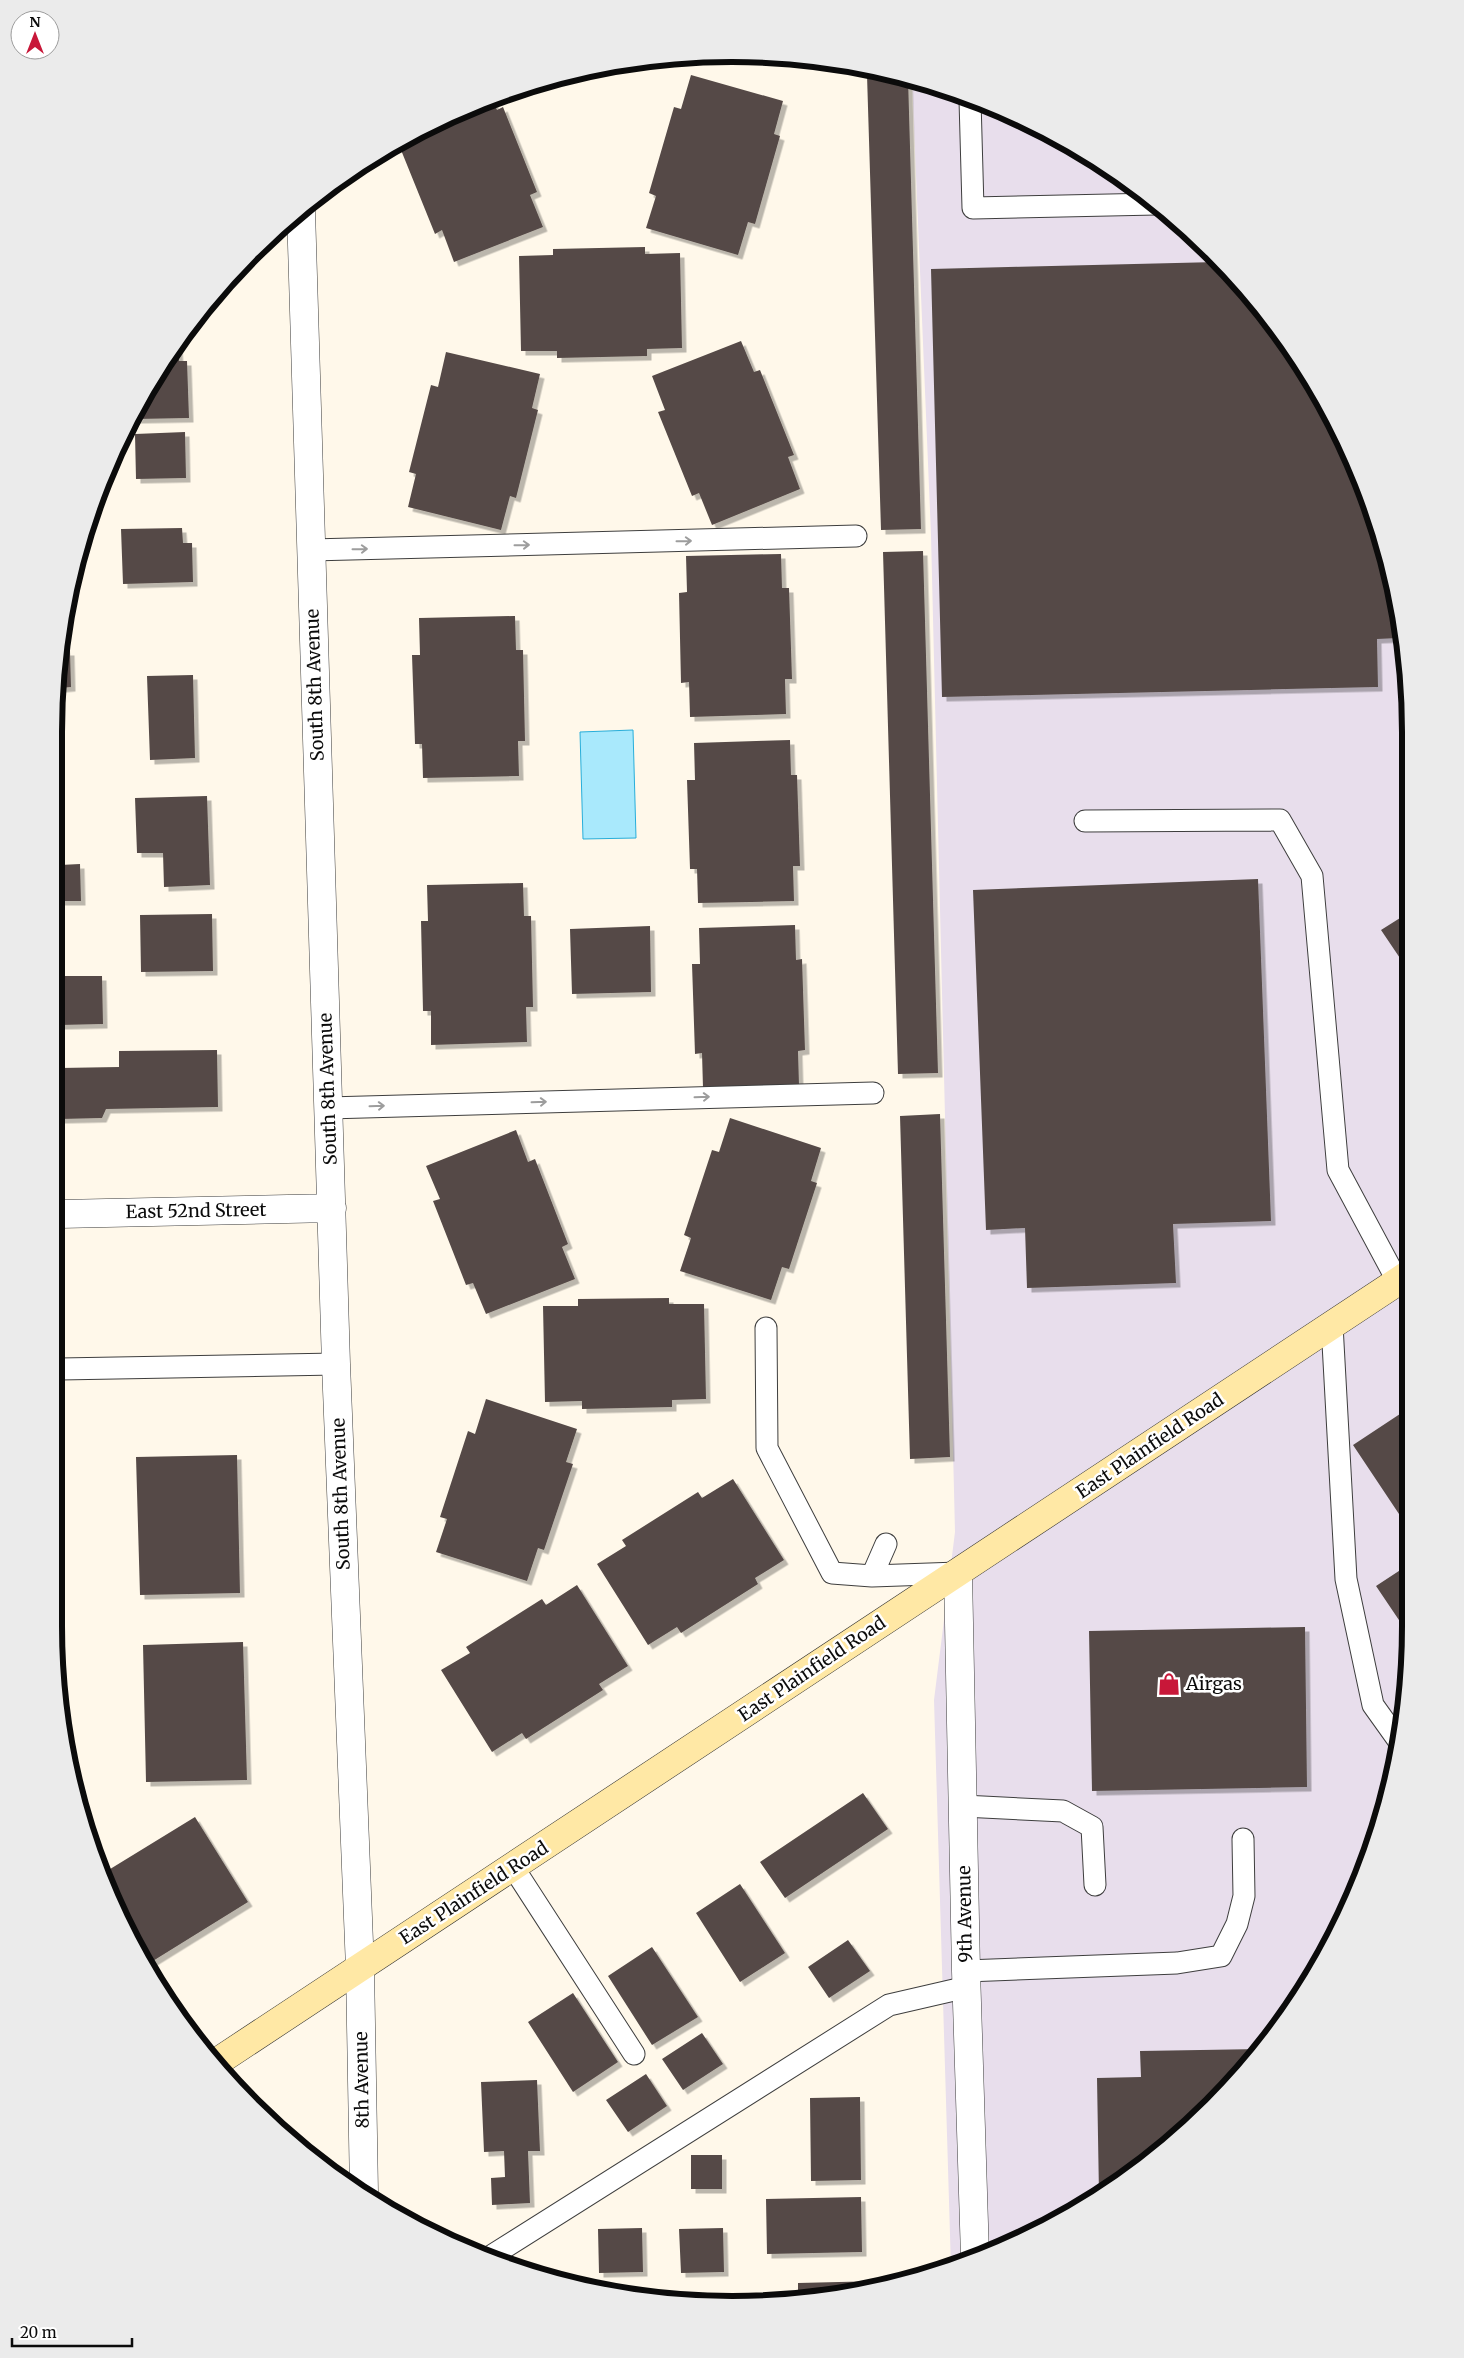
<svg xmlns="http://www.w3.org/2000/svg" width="1464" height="2358" viewBox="0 0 1464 2358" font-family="Merriweather,serif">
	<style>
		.industrial { fill: #e8deec }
		.water { fill: #a9e9fc; stroke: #28aeda }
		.building { fill: #554a47; filter: url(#shadow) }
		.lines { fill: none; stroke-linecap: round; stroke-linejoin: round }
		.lane-casing { stroke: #3e3e3e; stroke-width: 23 }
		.street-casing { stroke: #3e3e3e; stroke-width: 29 }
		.secondary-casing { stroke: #2d2d2d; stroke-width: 29 }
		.lane { stroke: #fff; stroke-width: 21 }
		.street { stroke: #fff; stroke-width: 28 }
		.secondary { stroke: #ffe8a5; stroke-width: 28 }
		.oneway { stroke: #9d9d9d }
		.labels { text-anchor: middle; stroke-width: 5; stroke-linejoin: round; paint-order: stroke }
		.street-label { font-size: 18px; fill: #0b0b0b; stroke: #fff }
		.poi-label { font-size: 18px; fill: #0b0b0b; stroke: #fff; text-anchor: start }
		.rim { fill: none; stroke: #0b0b0b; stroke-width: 6 }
	</style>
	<defs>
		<filter id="shadow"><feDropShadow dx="4.5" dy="4.5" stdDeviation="0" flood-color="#0004"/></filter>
	</defs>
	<rect width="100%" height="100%" fill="#fff8ea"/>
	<!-- industrial -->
	<path class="industrial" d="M912,79L1032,124L1145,194L1242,285L1320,393L1374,514L1409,687L1404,1714L1359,1885L1270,2039L1211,2106L1109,2190L951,2268L934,1700L955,1532L931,535Z"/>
	<!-- water -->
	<path class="water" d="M633,730L636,838L583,839L580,732Z"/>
	<!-- building -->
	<path class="building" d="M691,75L783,101L774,134L780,136L755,224L748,222L738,255L646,228L656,196L649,193L674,107L681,109Z
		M867,75L908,77L921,529L881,530Z
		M492,99L497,110L503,107L537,192L530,195L543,227L454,262L442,230L435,234L401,150L408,147L405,139Z
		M645,247V254L680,253L682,348L647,349V356L557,358V351H521L519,256L553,255V249Z
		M1217,262L1242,285L1320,393L1374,514L1399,638L1377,639L1378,687L942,697L931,269Z
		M741,341L754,372L760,370L794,455L788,457L800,489L712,525L699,493L692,496L658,412L665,410L652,376Z
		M178,346L179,361H187L189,418L136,419Z
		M446,352L540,374L532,408L538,410L516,498L510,496L501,530L408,507L416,474L409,472L431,385L438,387Z
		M185,432L186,478L136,479L135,434Z
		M182,528L183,543H192L193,582L123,584L121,529Z
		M923,551L938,1073L898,1074L883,552Z
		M781,554L782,588H789L792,679H785L786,714L690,717L689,682L681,683L679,593L687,592L686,556Z
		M515,616L516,650H523L525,741H518L519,776L423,778L422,744H415L412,655H420L419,618Z
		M60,651H70L71,687L60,688Z
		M193,675L195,758L150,760L147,676Z
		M790,740L791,775H797L800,866H793L794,901L698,903L697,869H690L687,780H695L694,743Z
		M207,796L210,885L164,887L163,853H137L135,798Z
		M80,864L81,901H60V865Z
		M1258,879L1271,1221L1173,1224L1176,1283L1027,1288L1025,1228L986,1230L973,890Z
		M523,883L524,916H531L533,1007H526L527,1042L431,1045V1011H423L421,921H428L427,885Z
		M1408,913V970L1381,930Z
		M212,914L213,971L141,972L140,915Z
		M795,925L796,960L802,959L805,1050L798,1051L799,1085L703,1088L702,1053L695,1054L692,964H700L699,928Z
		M650,926L651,992L572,994L570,929Z
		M60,976H102L103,1024L60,1025Z
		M217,1050L218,1107L106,1109L102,1118L60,1119V1068L119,1067V1051Z
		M940,1114L950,1457L910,1459L900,1116Z
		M730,1118L821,1148L811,1181L817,1183L789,1269L782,1267L771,1300L680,1271L691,1238L684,1235L712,1150L719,1152Z
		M516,1130L528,1162L535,1159L568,1244L562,1247L575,1279L486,1314L473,1283L466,1285L433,1201L440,1199L426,1166Z
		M669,1298V1304H704L706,1399L672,1400V1407L582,1409V1401L545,1402L543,1306H578V1299Z
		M486,1399L577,1429L566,1462L573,1464L544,1550L538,1548L527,1581L436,1552L447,1519L440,1517L468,1431L475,1434Z
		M1406,1410L1405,1523L1353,1445Z
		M237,1455L240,1593L140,1595L136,1457Z
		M733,1479L784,1560L755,1578L758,1584L681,1633L677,1627L648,1645L597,1564L626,1546L622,1540L698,1492L702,1498Z
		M1405,1567V1629L1376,1586Z
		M577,1585L628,1666L599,1684L603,1690L526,1739L522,1733L492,1752L441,1670L470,1653L466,1647L542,1599L546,1605Z
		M1305,1627L1307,1787L1092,1791L1089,1631Z
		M243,1642L247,1780L146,1782L143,1645Z
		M863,1793L888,1829L785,1898L760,1862Z
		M195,1817L248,1902L148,1964L124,1926L102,1874Z
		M740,1884L785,1953L740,1982L696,1913Z
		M848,1940L870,1971L829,1998L808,1967Z
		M652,1947L698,2017L652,2045L608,1976Z
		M573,1993L618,2062L573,2092L528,2022Z
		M702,2033L723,2064L683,2090L662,2059Z
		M1261,2049L1211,2106L1109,2190L1099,2195L1097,2078L1141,2077L1140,2051Z
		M646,2074L667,2106L628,2132L606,2100Z
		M537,2080L540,2151H528L530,2203L492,2205L491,2178L505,2177L504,2151L484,2152L481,2082Z
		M860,2097L861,2180L811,2181L810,2098Z
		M691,2155H722V2189H691Z
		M861,2197L862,2252L767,2254L766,2199Z
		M642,2228L643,2272L599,2273L598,2229Z
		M723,2228L724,2272L681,2273L679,2229Z
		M880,2281V2285L821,2298L798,2300V2283Z"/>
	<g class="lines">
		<defs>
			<path id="lane" d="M970,100L973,208L1156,204
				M311,550L856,536
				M1085,821L1280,820L1312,876L1338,1170L1398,1282
				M328,1108L873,1093
				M1332,1325L1346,1579L1373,1705L1398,1740
				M766,1328L767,1448L832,1573L872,1576L958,1573
				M60,1369L336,1364
				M872,1576L886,1544
				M963,1806L1063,1811L1092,1827L1095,1885
				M513,1867L634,2054
				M966,1971L1177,1963L1221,1956L1237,1924L1244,1896L1243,1839
				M488,2258L889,2005L967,1987"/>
			<path id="street" d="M301,211L336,1364L360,1968L364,2192
				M60,1214L332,1208
				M958,1573L966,1971L975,2256"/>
			<path id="secondary" d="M217,2062L1406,1276"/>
		</defs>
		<!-- lane casing -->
		<use href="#lane" class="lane-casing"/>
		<!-- street casing -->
		<use href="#street" class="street-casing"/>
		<!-- secondary casing -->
		<use href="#secondary" class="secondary-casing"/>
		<!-- lane -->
		<use href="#lane" class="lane"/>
		<!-- street -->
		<use href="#street" class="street"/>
		<!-- secondary -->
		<use href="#secondary" class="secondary"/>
	</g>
	<!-- one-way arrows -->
	<defs><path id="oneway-shaft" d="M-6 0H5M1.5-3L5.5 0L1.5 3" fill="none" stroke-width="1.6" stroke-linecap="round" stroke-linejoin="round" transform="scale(1.25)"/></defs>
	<g class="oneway">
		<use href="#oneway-shaft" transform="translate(684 541) rotate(-1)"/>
		<use href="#oneway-shaft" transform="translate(522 545) rotate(-1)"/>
		<use href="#oneway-shaft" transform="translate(360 549) rotate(-1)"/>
		<use href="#oneway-shaft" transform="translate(702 1097) rotate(-2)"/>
		<use href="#oneway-shaft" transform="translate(539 1102) rotate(-2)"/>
		<use href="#oneway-shaft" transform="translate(377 1106) rotate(-2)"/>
	</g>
	<!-- icons -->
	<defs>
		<symbol id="shop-bare" viewBox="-9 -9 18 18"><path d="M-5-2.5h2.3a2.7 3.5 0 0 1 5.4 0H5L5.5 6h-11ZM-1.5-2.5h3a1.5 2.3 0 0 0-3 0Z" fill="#c81739" stroke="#fff" stroke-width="2.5" paint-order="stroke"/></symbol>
	</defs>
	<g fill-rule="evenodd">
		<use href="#shop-bare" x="1153" y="1668" width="32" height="32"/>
	</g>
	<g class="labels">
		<!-- street labels -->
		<g class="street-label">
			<text transform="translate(315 685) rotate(-92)" y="6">South 8th Avenue</text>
			<text transform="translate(328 1089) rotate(-92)" y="6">South 8th Avenue</text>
			<text transform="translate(196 1211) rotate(-1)" y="6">East 52nd Street</text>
			<text transform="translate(1150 1446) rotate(-34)" y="6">East Plainfield Road</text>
			<text transform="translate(341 1494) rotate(-92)" y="6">South 8th Avenue</text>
			<text transform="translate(812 1669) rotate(-34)" y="6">East Plainfield Road</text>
			<text transform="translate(474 1893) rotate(-33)" y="6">East Plainfield Road</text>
			<text transform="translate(965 1914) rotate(-91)" y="6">9th Avenue</text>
			<text transform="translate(362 2080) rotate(-91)" y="6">8th Avenue</text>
		</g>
		<!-- poi labels -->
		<g class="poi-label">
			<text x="1186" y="1690">Airgas</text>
		</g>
	</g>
	<!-- crop -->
	<path d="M0 0H1464V2358H0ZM732 62H732A670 670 0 0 1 1402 732V1626A670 670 0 0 1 732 2296H732A670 670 0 0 1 62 1626V732A670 670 0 0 1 732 62Z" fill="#ebebeb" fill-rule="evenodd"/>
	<path class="rim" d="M732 62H732A670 670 0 0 1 1402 732V1626A670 670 0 0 1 732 2296H732A670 670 0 0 1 62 1626V732A670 670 0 0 1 732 62Z"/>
	<!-- north arrow -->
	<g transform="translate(35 35)"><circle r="24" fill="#ffffff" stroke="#9d9d9d"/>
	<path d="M0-4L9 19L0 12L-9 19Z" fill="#c81739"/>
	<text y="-8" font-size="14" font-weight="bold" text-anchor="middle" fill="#0b0b0b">N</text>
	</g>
	<!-- scale -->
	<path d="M12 2338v8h120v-8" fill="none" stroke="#0b0b0b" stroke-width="2.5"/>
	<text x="20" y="2338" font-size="15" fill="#0b0b0b" stroke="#ffffff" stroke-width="4" paint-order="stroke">20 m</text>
</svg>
